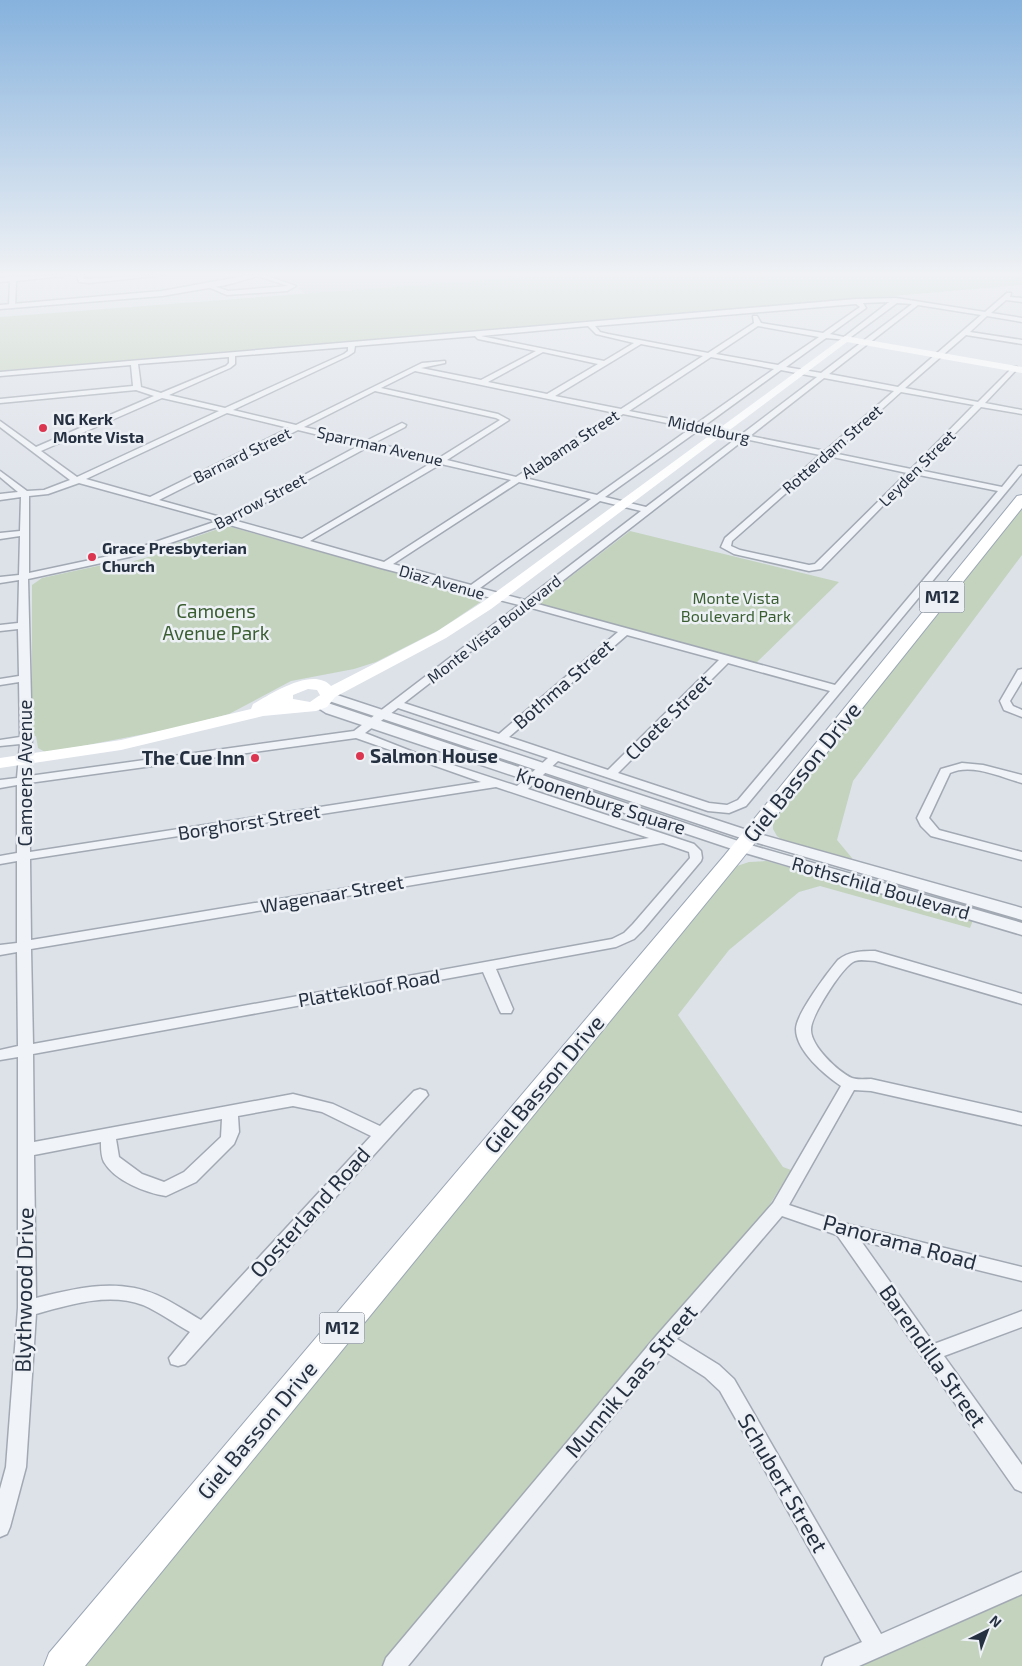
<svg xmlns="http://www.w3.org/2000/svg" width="1022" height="1666" viewBox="0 0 1022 1666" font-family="'Exo 2',sans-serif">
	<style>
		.built { fill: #cbd1db }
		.green { fill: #c3d3be }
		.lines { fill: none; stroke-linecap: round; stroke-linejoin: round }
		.minor-casing { stroke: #a2a9b3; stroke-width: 3 }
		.tertiary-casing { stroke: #a2a9b3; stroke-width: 3 }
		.primary-casing { stroke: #9ba6b5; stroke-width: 2 }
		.minor { fill: #f0f3f7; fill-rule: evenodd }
		.tertiary { fill: #f0f3f7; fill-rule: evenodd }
		.secondary { fill: #fff; fill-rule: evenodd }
		.primary { fill: #fff; fill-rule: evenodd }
		.poi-dot { fill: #db3550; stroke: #edf1f6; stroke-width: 2 }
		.labels { text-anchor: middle; stroke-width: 5; stroke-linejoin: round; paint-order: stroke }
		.far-poi-label { font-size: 16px; font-weight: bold; fill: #253041; stroke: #edf1f6; text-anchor: start }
		.far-street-label { font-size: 16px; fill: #253041; stroke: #edf1f6 }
		.far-park-label { font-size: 16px; fill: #3a5e31; stroke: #edf1f6 }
		.shield { fill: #edf1f6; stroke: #616a77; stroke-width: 1 }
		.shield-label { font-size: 18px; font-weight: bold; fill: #253041 }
		.park-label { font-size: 19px; fill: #3a5e31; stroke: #edf1f6 }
		.street-label { font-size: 19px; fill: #253041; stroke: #edf1f6 }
		.poi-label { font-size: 19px; font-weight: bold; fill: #253041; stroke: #edf1f6; text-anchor: start }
		.near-street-label { font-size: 22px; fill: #253041; stroke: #edf1f6 }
	</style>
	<rect width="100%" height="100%" fill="#dde2e9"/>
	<!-- built -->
	<path class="built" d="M280,275H554L306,294L298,289L301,285L272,277Z"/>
	<!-- green -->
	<path class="green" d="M548,275H1022V285L0,372V317Z
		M1022,507V555L853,781L837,840L852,858L850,862L786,843L777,836L773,829V821Z
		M227,526L476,595L482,601L439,630L376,662L354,669L291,681L229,714L176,728L77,747L45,752L38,748L36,736L32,737V585L42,578L102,565L110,568L162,553L165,547Z
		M630,531L839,582L755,664L535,604Z
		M767,861L973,920L970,928L820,886L799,892L729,950L678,1015L783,1167L791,1170L767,1209L382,1666H85L737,866L749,862Z
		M1022,1595V1666H860Z"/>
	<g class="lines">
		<defs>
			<path id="minor" d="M10,275H16V277L71,275L16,281L15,306L12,308L9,306L10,281L0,282V278L10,277Z
				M77,275H83L84,279L164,275L89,283L79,282Z
				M255,275H264L296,286L287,291L227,295L208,287L211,285L228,291L288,286Z
				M1007,293H1011L1010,297L1022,298V302L1006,300L991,313L1022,318V322L987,316L970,332L1022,340V344L966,335L905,388L978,402L1013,367H1017V369L985,403L1022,410V414L981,407L919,470L1002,487L1019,466H1022V473L746,806L729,813L708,811L558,761L528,789L694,844L701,851L702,858L701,861L643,930L634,939L616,947L496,969L513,1009L511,1013H501L499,1009L483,972L33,1054L34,1142L293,1094L333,1104L380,1126L414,1091L420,1089L426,1091L428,1095L185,1364L178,1366L171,1364L169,1358L190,1332C174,1323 159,1312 143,1305C108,1292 69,1305 36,1314L26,1467L10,1527L7,1534L0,1537V1489L6,1467L18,1308V1057L0,1060V1050L18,1046L17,952L0,955V945L17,943V861L0,864V856L17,853V785L0,788V780L17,778L20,744L0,746V740L20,737L19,682L0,685V679L19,676L18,629L0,631V625L18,623L19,580L0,583V577L19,575L20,536L0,539V533L20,531L21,497L0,500V494L18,492L0,477V471L27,491L44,490L70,480L0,427V421L36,447L154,396L136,390L0,403V399L133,386L131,365L0,376V372L856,299L896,298L985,312ZM889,302L844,337L830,334L866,308L863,303ZM897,303L912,304L821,373L786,367L826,338L847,340ZM856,304L860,307L823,333L761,323L757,316H753L754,323L708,353L608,334L600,332L595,326ZM918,305L981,315L898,387L829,374ZM588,326L596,334L634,343L604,361L481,336ZM758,326L819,337L778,365L716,354ZM475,336L478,339L536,351L481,380L421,368L445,363V361L422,363L296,425L233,410L348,356L354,352L355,346ZM641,344L703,356L621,409L555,396ZM348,347V351L344,354L225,408L169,395L230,368L235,364V356ZM543,352L598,364L547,394L488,382ZM229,357V363L226,366L161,393L141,387L138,364ZM711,357L774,369L696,424L629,411ZM781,370L817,377L742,434L704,426ZM415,371L615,413L516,477L447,460L509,420L498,414L381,388ZM824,378L894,391L825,451L750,436ZM375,391L496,418L500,420L439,458L374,443L405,427L406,425L402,423L366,441L304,427ZM901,392L974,405L911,469L833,453ZM162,398L219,411L77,477L41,451ZM227,413L289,428L150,497L86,479ZM623,414L691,428L597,495L525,478ZM298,430L360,445L224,518L159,500ZM699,430L737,438L646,507L605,497ZM745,439L820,455L725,538L721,547L734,554L809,571L821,569L914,474L998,491L835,685L534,603ZM368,447L433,462L302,539L233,520ZM828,456L907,473L815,564L809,565L740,550L731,546L732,541ZM441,464L511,480L384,562L310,541ZM519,482L591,499L471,585L393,564ZM79,483L217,521L123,553L29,573V496L48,494ZM600,501L641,511L525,600L480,588ZM226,524L381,568L466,590L468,592L519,605L354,731L29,776L32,740L28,579L129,557ZM528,607L618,632L499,734L404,703ZM627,635L719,660L608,770L509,737ZM728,663L830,691L738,800L727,805L709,803L618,773ZM398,708L548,758L517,786L416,753L365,733ZM356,738L481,782L30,852L29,783ZM496,787L649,838L31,940L30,859ZM663,843L689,852L690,858L633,924L624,933L612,939L33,1044L31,949ZM293,1106L322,1112L371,1136L201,1320C187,1312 173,1302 157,1295C117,1278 77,1288 36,1298L34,1155L101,1142C101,1148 101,1156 104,1162C115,1181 146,1193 166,1196L196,1182L234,1144L239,1132L238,1116ZM222,1119L221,1137L184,1172L164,1182L142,1174L119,1157L116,1139Z
				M1022,669V681L1010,701L1013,706L1022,710V717L1004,710L1000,701L1018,670Z
				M962,763L983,765L1022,775V783C1000,777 972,763 950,773L929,818L939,830L1022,852V860L931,836L921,826L917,818L941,769Z
				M875,951L1022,994V1004L875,961C869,961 861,959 855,961C843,965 811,1016 811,1029C810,1045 837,1071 852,1078C857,1080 865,1079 871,1079L1022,1113V1125L871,1091L854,1090L789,1205L843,1223L1022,1267V1281L861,1241L934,1344L1022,1311V1327L944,1356L1022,1465V1492L1015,1489L837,1235L782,1216L677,1339L719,1365L734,1379L881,1634L1022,1572V1594L859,1666H822L825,1658L862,1642L720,1391L705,1377L666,1352L408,1666H383L386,1658L657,1335L773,1203L841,1086C825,1075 796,1051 796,1029C796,1014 828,972 838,960C849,951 862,951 875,951Z"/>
			<path id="tertiary" d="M249,275H262L226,285L162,296L0,309V305L162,291Z
				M328,692L756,833L1022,908V920L744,839L323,699L321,696Z
				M319,700L747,844L1022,923V935L735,850L326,713L312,704Z"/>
			<path id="primary" d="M1022,495V508L738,864L85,1666H44L49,1653L724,856L1017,496Z"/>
		</defs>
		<!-- minor casing -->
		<use href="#minor" class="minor-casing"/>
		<!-- tertiary casing -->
		<use href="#tertiary" class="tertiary-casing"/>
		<!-- primary casing -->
		<use href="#primary" class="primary-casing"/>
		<!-- minor -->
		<use href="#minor" class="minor"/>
		<!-- tertiary -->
		<use href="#tertiary" class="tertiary"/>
		<!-- secondary -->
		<path class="secondary" d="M845,336L1022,367V373L847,342L491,609L446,638L335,697L327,707L316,711L263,716L121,750L0,768V758L121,740L251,709L253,704C271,694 313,666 331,686L436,632L481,603ZM308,689L317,690L320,695L310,702L293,699V695Z"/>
		<!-- primary -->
		<use href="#primary" class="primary"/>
	</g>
	<!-- sky -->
	<linearGradient id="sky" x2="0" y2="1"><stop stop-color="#86b2dd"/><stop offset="0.54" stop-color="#f0f2f5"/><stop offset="1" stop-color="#f0f2f5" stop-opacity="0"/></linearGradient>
	<rect width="1022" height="508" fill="url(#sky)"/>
	<!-- markers -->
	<g class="poi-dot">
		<circle cx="43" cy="428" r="5"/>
		<circle cx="92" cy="557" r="5"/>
		<circle cx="360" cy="756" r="5"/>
		<circle cx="255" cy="758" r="5"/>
	</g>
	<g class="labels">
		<!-- far-poi labels -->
		<g class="far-poi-label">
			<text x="53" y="425">NG Kerk<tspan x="53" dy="18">Monte Vista</tspan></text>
			<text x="102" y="554">Grace Presbyterian<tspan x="102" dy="18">Church</tspan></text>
		</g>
		<!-- far-street labels -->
		<g class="far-street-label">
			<text transform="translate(709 429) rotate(12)" y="6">Middelburg</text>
			<text transform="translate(570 444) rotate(-33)" y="6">Alabama Street</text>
			<text transform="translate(380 446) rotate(13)" y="6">Sparrman Avenue</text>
			<text transform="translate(832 449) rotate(-41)" y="6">Rotterdam Street</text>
			<text transform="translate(242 455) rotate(-26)" y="6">Barnard Street</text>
			<text transform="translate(917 468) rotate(-45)" y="6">Leyden Street</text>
			<text transform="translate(260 501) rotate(-28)" y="6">Barrow Street</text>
			<text transform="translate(442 582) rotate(16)" y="6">Diaz Avenue</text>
			<text transform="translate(494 629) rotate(-38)" y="6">Monte Vista Boulevard</text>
		</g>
		<!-- far-park labels -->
		<g class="far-park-label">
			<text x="736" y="604">Monte Vista<tspan x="736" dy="18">Boulevard Park</tspan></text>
		</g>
		<!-- shield labels -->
		<g class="shield">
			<rect x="919.5" y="581.5" width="45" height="31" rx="4"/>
			<rect x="319.5" y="1312.5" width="45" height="31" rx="4"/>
		</g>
		<g class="shield-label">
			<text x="942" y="603">M12</text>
			<text x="342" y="1334">M12</text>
		</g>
		<!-- park labels -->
		<g class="park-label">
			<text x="216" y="618">Camoens<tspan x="216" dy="22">Avenue Park</tspan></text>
		</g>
		<!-- street labels -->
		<g class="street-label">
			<text transform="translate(563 684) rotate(-41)" y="7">Bothma Street</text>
			<text transform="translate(668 717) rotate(-45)" y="7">Cloete Street</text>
			<text transform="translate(25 773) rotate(-90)" y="7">Camoens Avenue</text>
			<text transform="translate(601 801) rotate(18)" y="7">Kroonenburg Square</text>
			<text transform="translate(249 822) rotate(-9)" y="7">Borghorst Street</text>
			<text transform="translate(881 888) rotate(16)" y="7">Rothschild Boulevard</text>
			<text transform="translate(332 894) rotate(-10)" y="7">Wagenaar Street</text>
			<text transform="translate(369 988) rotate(-10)" y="7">Plattekloof Road</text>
		</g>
		<!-- poi labels -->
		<g class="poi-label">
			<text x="370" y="763">Salmon House</text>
			<text x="245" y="765" text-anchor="end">The Cue Inn</text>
		</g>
		<!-- near-street labels -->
		<g class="near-street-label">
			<text transform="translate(802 772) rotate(-51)" y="8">Giel Basson Drive</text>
			<text transform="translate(544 1084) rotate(-50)" y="8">Giel Basson Drive</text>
			<text transform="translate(310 1212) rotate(-48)" y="8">Oosterland Road</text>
			<text transform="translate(900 1242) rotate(15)" y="8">Panorama Road</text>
			<text transform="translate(24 1290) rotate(-89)" y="8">Blythwood Drive</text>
			<text transform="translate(933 1356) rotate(55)" y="8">Barendilla Street</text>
			<text transform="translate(631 1381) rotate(-50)" y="8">Munnik Laas Street</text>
			<text transform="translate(257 1430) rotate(-50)" y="8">Giel Basson Drive</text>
			<text transform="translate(783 1483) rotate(60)" y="8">Schubert Street</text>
		</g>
	</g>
	<!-- north arrow -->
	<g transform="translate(987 1631) rotate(42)" stroke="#edf1f6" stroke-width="4" paint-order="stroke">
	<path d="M0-4L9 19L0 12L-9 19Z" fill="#253041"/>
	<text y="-8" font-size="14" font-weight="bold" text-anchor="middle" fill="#253041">N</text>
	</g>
</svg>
